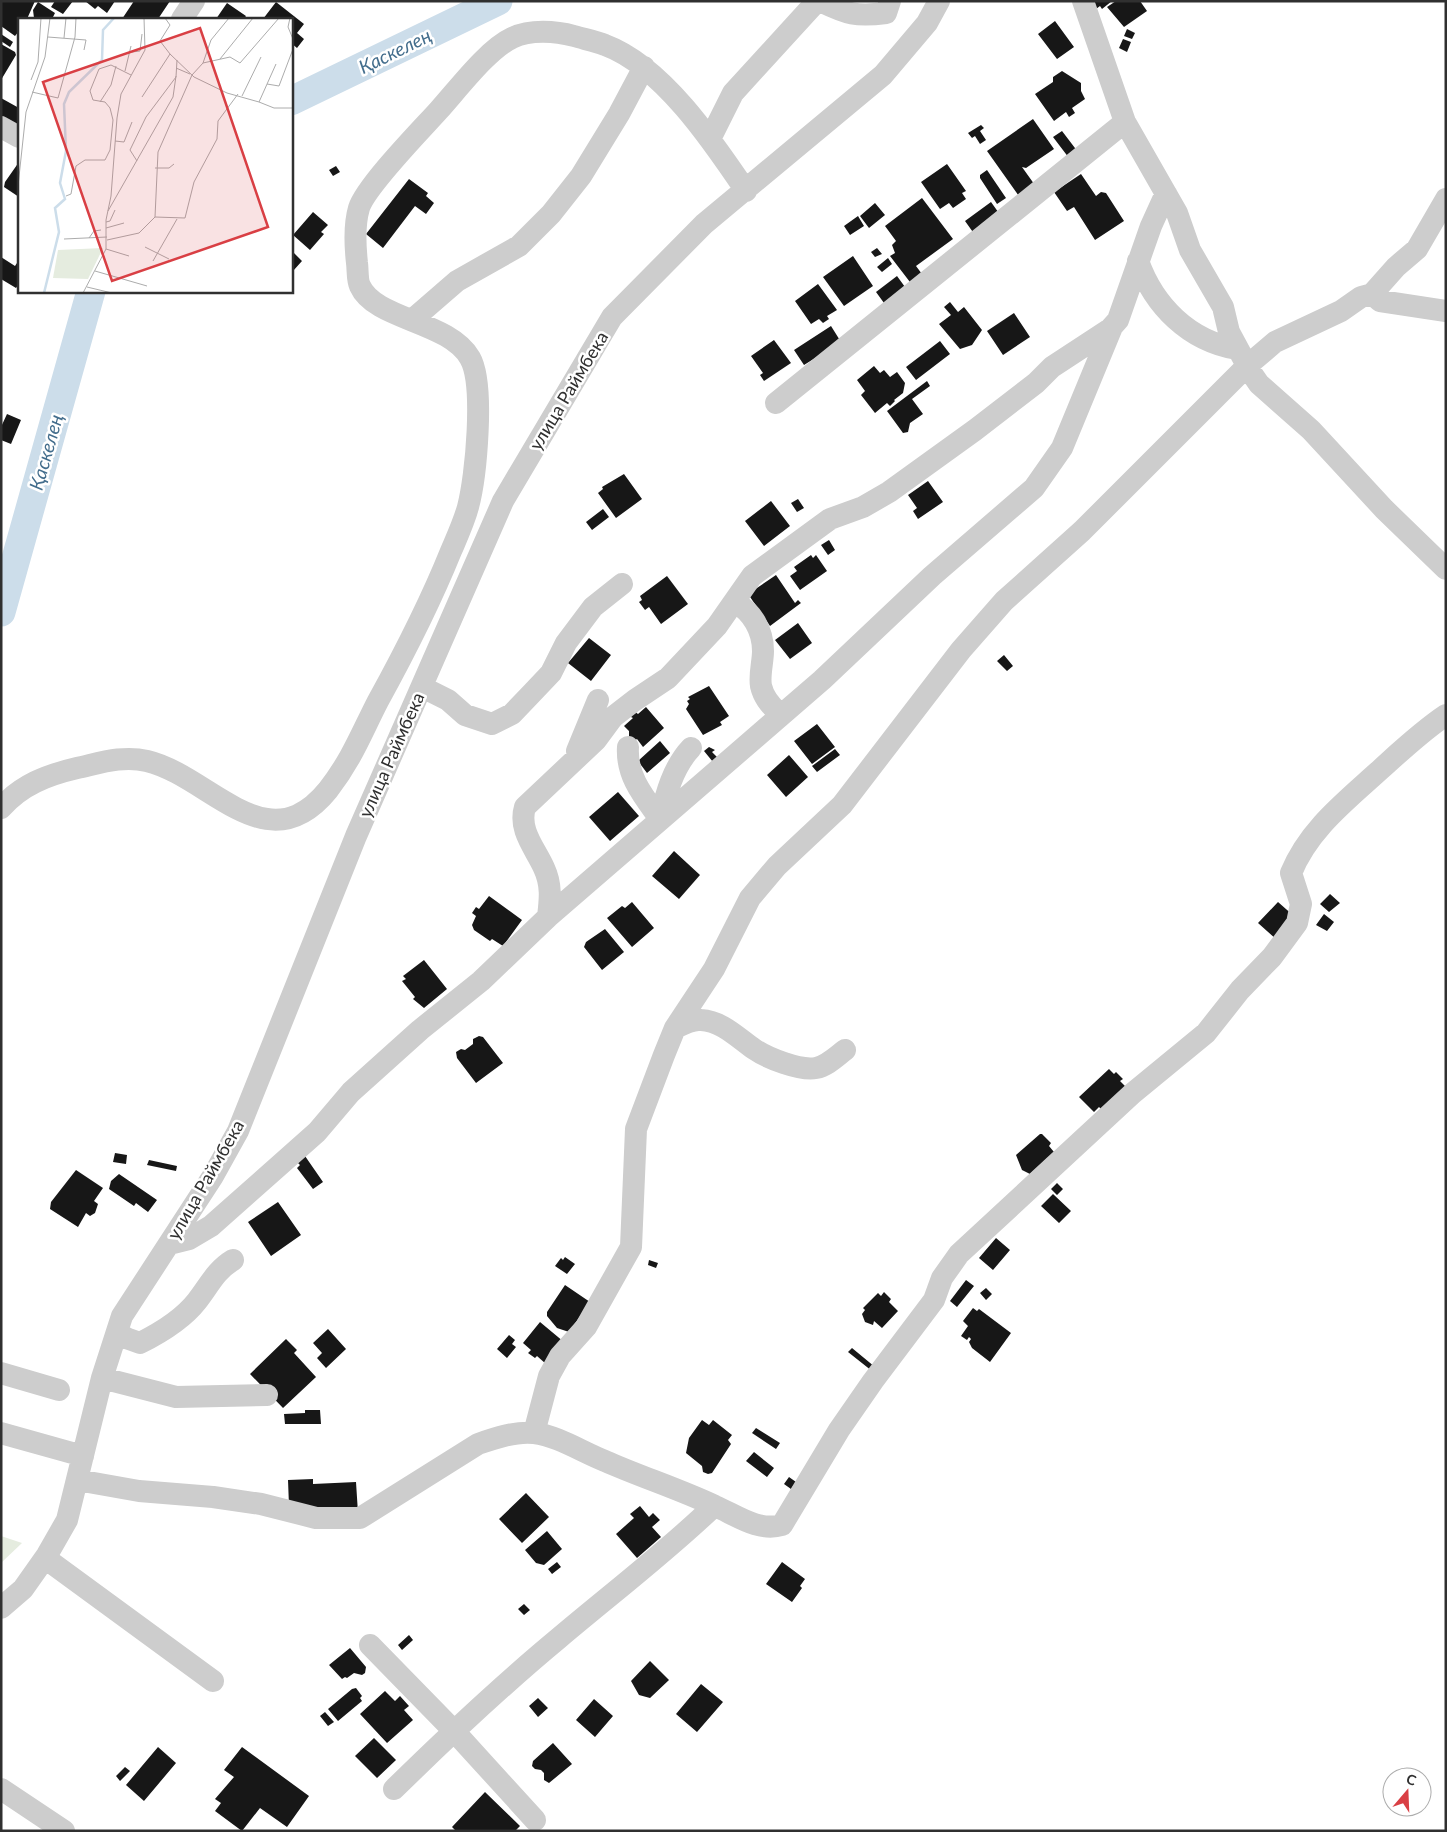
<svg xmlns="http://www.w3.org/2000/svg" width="1447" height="1832" viewBox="0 0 1447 1832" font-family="Lato,sans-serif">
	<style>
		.green { fill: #e5ecdf }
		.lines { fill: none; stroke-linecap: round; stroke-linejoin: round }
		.river { stroke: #ccddea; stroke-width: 29 }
		.building { fill: #171717 }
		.minor { stroke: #cdcdcd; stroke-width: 22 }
		.labels { text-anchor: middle; stroke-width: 5; stroke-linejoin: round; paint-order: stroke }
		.street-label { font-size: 18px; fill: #303030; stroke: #fff }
		.water-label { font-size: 19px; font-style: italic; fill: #436d8c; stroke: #fff }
		.inset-river { fill: none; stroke: #ccddea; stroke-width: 2.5 }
		.inset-road { fill: none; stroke: #acacac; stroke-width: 1 }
		.view { fill: #d93f44; fill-opacity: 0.15; stroke: #d93f44; stroke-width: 2.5 }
		.inset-edge { fill: none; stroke: #303030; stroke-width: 2.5 }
	</style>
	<rect width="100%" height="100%" fill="#fff"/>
	<!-- green -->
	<path class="green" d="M1,1536L22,1543L1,1563Z"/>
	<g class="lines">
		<!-- river -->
		<path class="river" d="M291,101L498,1
			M1,612L91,291"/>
	</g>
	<!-- building -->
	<path class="building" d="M1,1H35L27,19H19V31L15,36L1,26Z
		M55,1H73L63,14L51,7Z
		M85,1H115L107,13L98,6L95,9Z
		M134,1H170L158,19H122Z
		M1090,1H1112L1102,9L1100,6L1096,9Z
		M1116,1H1140L1147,11L1124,27L1107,7Z
		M38,2L55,13L52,19L34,18L33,10Z
		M276,2L304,24L297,33L304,39L297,48L291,43V19H263Z
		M227,3L246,16L244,19H216Z
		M1055,21L1074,47L1057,59L1038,34Z
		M1127,29L1135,33L1132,39L1124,36Z
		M1,34L13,42L10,47L1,41Z
		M1123,39L1131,42L1127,52L1119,48Z
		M1,44L15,52L16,55L1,80Z
		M1062,71L1081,83V91L1085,99L1072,108L1075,113L1069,117L1066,112L1054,121L1035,94L1053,82V77Z
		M1,98L19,108V136L1,127Z
		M1033,119L1054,149L1026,168L1022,167L1037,188L1021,199L987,151Z
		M981,125L984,128L980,131L986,140L980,144L975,136L972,138L968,133Z
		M1062,131L1078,152L1069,158L1053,137Z
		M19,162V197L4,187L5,182Z
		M947,164L966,191L962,193L966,199L953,208L949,203L940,209L921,182Z
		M336,166L340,172L333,176L329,170Z
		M987,170L1006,198L997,204L980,178V175Z
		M1081,174L1096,196L1101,192L1106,193L1124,221L1095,240L1074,207L1067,211L1054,192Z
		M409,179L428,193L426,196L434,203L426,214L415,206L383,248L366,234Z
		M922,198L953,239L916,266L925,278L913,286L890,256L895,253L892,245L896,241L885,226Z
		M991,202L1001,216L975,235L965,221Z
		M875,203L885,215L869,228L860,216Z
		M313,212L328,225L321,232L324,234L310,250L293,235Z
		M858,216L864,226L850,235L844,226Z
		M877,248L882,254L875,257L871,252Z
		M291,250L302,261L293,271L291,270Z
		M853,256L873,286L844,306L823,277Z
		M1,257L15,266L19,260V284L16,288L1,279Z
		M888,258L892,264L882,272L877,267Z
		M897,276L905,287L884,303L876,292Z
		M818,284L837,310L827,316L829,319L823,323L819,319L811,324L795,301Z
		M950,302L958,312L964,307L982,330L972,345L960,349L939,324L951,315L944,307Z
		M1014,313L1030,337L1003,355L987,331Z
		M831,326L841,342L804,365L794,350Z
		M774,340L791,363L764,381L760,375L763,373L751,356Z
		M940,341L950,354L916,380L906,367Z
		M874,366L880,373L884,370L890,377L897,372L905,383L903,393L894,400L895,401L890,406L887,403L875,413L861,395L865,391L857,380Z
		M927,381L930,386L912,399L923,414L910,423L908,432L903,433L887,411Z
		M7,414L21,420L11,444L1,440V427Z
		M624,474L642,499L616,518L598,493L603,489L602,487Z
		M928,481L943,502L918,519L913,511L917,508L908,495Z
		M798,499L804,508L797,512L791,503Z
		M771,501L790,526L764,546L745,521Z
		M603,509L609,517L592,530L586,522Z
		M829,540L835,550L828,555L821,545Z
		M811,555L813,558L816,555L827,571L800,590L790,576L797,571L794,567Z
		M776,575L795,603L798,600L801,603L770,626L748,594Z
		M667,576L688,604L661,624L649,607L645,610L639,602L642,600L640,596Z
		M798,623L812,643L790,659L775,640Z
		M589,638L611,655L591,681L568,663Z
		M1004,655L1013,666L1007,671L997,661Z
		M709,686L729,716L720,722L722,725L703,735L686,709L689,704L687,701L690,699L688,697Z
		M646,707L664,728L643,747L637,739L634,741L629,737V731L624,726L633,718L631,717L634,711L638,714Z
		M817,724L835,747L812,764L794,741Z
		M660,741L670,753L647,773L638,761Z
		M709,747L715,750L712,752L718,758L713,762L704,751Z
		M835,749L840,755L817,772L812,766Z
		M789,755L808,777L786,797L767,775Z
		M618,792L639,816L610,841L589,817Z
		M674,851L700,875L679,899L652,876Z
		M1330,894L1340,903L1329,912L1320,904Z
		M489,896L522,920L503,946L492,939L490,941L474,930L472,925L476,916L472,913L476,907L479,909Z
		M632,902L654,928L632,947L607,918L622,906L625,908Z
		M1278,902L1295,917L1276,939L1258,923Z
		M1324,914L1334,922L1327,931L1316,925Z
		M605,929L624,952L602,970L584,947L586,942Z
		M424,960L447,989L424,1008L413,999L415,997L402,981L406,979L403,976Z
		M479,1036L483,1037L503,1063L476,1083L457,1058L456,1052L461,1049L465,1050L473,1044V1039Z
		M1109,1069L1114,1074L1116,1072L1123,1079L1120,1081L1127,1088L1103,1111L1099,1107L1094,1112L1079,1097Z
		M1040,1134H1042L1051,1143L1049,1146L1054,1152L1030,1174L1022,1170L1016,1155Z
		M115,1153L127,1155L126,1164L113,1162Z
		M305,1156L323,1182L313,1189L297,1168L300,1165L297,1162Z
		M149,1160L177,1166L176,1171L147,1165Z
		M76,1170L103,1188L94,1201L98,1204L95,1213L90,1216L86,1213L78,1227L50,1209L51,1202Z
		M119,1174L157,1200L148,1212L136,1203L134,1206L109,1189L111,1181Z
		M1057,1183L1063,1189L1057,1195L1051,1189Z
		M1053,1194L1071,1211L1059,1223L1041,1206Z
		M278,1202L301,1235L271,1256L248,1222Z
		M996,1238L1010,1250L993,1270L979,1258Z
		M565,1257L575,1264L567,1274L555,1266L561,1258L563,1260Z
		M649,1260L658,1263L656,1268L648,1265Z
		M966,1280L974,1286L957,1307L950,1301Z
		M565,1285L590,1302L569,1332L557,1328L547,1316V1312Z
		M986,1288L992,1294L986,1300L980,1293Z
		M884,1292L891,1299L889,1302L898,1311L882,1328L874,1321L873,1325L865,1322L862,1314L865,1310L863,1308L878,1293L881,1296Z
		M973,1308L977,1311L979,1309L1011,1333L990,1362L972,1348L969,1342L971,1339L969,1337L967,1340L961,1336L968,1326L963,1321Z
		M540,1322L564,1342L546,1364L537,1356L535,1358L528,1353L531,1350L523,1343Z
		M328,1329L346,1349L326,1368L317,1358L322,1353L313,1343Z
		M509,1335L515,1340L512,1344L516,1347L507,1358L497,1349Z
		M286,1339L297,1350L294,1353L316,1377L283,1408L250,1374Z
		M852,1348L875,1367L872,1371L848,1352Z
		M305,1410H320L321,1424H285L284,1414L305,1413Z
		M702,1420L709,1425L713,1420L732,1435L728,1440L731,1444L712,1473L708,1474L703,1472L702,1466L686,1453L689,1438Z
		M756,1428L780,1443L776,1449L752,1433Z
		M754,1452L774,1468L767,1477L746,1461Z
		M789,1477L796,1482L791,1489L784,1484Z
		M313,1479V1484L356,1482L358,1513L311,1515L289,1506L288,1480Z
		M526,1493L549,1517L522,1543L499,1519Z
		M640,1506L649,1517L653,1513L660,1520L652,1527L661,1537L637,1558L616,1534L634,1518L630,1514Z
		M547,1531L562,1549L544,1565L536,1563L525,1550Z
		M557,1562L561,1567L552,1574L548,1569Z
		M782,1562L805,1579L800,1586L802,1588L792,1602L766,1584Z
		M524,1604L530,1610L524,1615L518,1609Z
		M409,1635L413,1640L402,1650L398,1645Z
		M350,1648L366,1667L365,1673L362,1675L354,1673L347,1678L345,1677L342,1679L329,1665Z
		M650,1661L669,1680L650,1698L639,1695L631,1681Z
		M701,1684L723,1702L697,1732L676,1714Z
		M356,1688L362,1696L360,1698L362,1701L338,1721L328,1709L352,1689Z
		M385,1691L395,1701L400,1696L409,1706L404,1710L413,1720L387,1743L360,1714Z
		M538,1698L548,1708L538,1717L529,1706Z
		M594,1699L613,1716L595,1737L576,1720Z
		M325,1712L334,1722L328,1726L320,1716Z
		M374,1738L396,1760L377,1778L355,1756Z
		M553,1743L572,1764L549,1783L544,1780V1773L541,1770L535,1769L532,1766L533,1761Z
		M158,1747L176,1763L144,1801L126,1785Z
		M242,1747L309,1796L287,1827L260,1808L242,1831L215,1811L221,1803L215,1799L234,1777L224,1770Z
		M125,1767L130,1771L120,1781L116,1776Z
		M485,1792L520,1826L515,1831H456L452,1827Z"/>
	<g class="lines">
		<!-- minor -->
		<path class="minor" d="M820,1C847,14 856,17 886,13L890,1
			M1083,1L1125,122L1177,213L1190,250L1223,307L1229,332L1250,371L1259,384L1311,430L1384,509L1446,569
			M182,19L194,1
			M1,127L19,137
			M710,139L733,93L817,1
			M1446,199L1417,249L1396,267L1372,294L1380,301L1446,311
			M1138,261C1154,306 1189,341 1237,349
			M412,320L457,281L519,246L551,214L581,176L619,114L644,67
			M776,403L1125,122
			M735,602C752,612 763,630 763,651C763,662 759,675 761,686C764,699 772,706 780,715
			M422,687L448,700L465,715L492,724L512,714L533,692L551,673L566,643L593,607L622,584
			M628,747C626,776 644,797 660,819
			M577,751L598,700
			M1,808C21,785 47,775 77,768C100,763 123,755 147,761C210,776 267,865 328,790C352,759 361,734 378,701C405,652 430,603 451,551C457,537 464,522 468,507C476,477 485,384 470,358C449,321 375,320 360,286C357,280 358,270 357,263C355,245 354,225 359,208C366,186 421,130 439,110C458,89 488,49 512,38C530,29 556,31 574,36C584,39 595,41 605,45C662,66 713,142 746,191
			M660,819C666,794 673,767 691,748
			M548,917C550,900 552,885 544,868C535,848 518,830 525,807L596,740L613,717L635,700L668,678L717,626L752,576L830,519L863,507L889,492L975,430L1036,383L1052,367L1110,329L1118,320L1151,226L1166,193
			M675,1028C683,1024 692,1019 701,1020C722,1021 738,1038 754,1049C767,1058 800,1071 816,1068C827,1066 837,1056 845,1050
			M169,1244L189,1239L211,1226L317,1132L351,1092L420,1030L481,981L548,917L822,680L932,576L1034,488L1062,448L1112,327
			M117,1332L126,1338L140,1343C160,1333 183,1319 197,1301C209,1286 215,1271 233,1260
			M1,1373L59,1390
			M102,1378L176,1397L267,1395
			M1,1433L83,1456
			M534,1433L549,1376L560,1356L586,1327L631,1247L636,1129L664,1055L675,1028L714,969L750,898L777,866L842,805L961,650L1004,601L1082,531L1248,365L1275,342L1341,311L1361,297L1372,294
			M77,1480L139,1491L213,1497L261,1504L316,1518H360L478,1444C495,1438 516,1431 534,1433C558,1436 582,1452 605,1461C641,1477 679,1489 715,1506C736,1515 758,1532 782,1525L839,1430L873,1381L934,1300L942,1278L959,1254L1133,1093L1206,1033L1240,990L1272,957L1297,923L1301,904L1291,873C1309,829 1346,801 1381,769C1402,750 1422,731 1446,715
			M45,1558L213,1681
			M1,1608L23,1589L47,1555L67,1520L102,1378L122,1316L213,1176L238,1131L356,836L503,501L612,317L704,224L883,75L927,23L939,1
			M370,1645L454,1731L535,1820
			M1,1789L64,1831
			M394,1789C447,1737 501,1686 559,1638C611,1594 665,1553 714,1506"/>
	</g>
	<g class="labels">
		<!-- street labels -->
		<g class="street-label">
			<text transform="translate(569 391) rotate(-59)" y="6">улица Раймбека</text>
			<text transform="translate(392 755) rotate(-66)" y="6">улица Раймбека</text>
			<text transform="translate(206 1180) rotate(-60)" y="6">улица Раймбека</text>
		</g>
		<!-- water labels -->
		<g class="water-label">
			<text transform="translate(395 51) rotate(-26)" y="7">Қаскелең</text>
			<text transform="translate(46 452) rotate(-74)" y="7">Қаскелең</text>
		</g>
	</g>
	<!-- overview -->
	<g transform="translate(18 18)">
		<rect width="275" height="275" fill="#fff"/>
		<path d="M85,230L70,261L35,260L40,232Z" fill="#e5ecdf"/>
		<path class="inset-river" d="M26,275L41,214L37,190L47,181L42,165L48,133L46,86L51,74L84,42L85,12L96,0"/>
		<path class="inset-road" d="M147,0L152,7L142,23L152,36L176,59L209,75L241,84L258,46M211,0L193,22L185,45L212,39L222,45L261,0M272,0L270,9L275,21M30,19L68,22L66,32M46,20L48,0M114,34L122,33L124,16M202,41L235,0M158,50L172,56M107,53L113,28M13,62L20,44L23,0M249,66L261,68L275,31M14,74L40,80L57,19L58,0M224,78L243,39M124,79L152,36M82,84L93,67L98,48M241,84L256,90H275M97,123L106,124L114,104M119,143L112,132L128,99L158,59L159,42M137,150H151L156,146M0,168L8,94L27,39L32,0M48,178L53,176L58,148L67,142H87L92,132L95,102L92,90L87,84L75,82L72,73L81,51L93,47L113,57M90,193L155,79L158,58M137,199L140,134L174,57L185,45M88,204L92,203L97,192M88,210L106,205M71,220L76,213L83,212M46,221L89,219M89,222L121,215L137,199L167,200L176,164L199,121L200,103L220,76M127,229L151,241M88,231L111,238M135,243L159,201M77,253L129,268M69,269L94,275M65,275L88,231V202L93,178L99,100L103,76L127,32L126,0"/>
		<path class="view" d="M182,10L250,209L94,263L25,64Z"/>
		<rect width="275" height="275" class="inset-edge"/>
	</g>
	<!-- border -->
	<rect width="1447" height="1832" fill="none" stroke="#303030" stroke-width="5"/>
	<!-- north arrow -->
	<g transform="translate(1407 1792) rotate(19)"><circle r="24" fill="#ffffff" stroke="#acacac"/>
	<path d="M0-4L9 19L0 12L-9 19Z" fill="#d93f44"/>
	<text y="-8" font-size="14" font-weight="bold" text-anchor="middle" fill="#303030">С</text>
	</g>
</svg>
